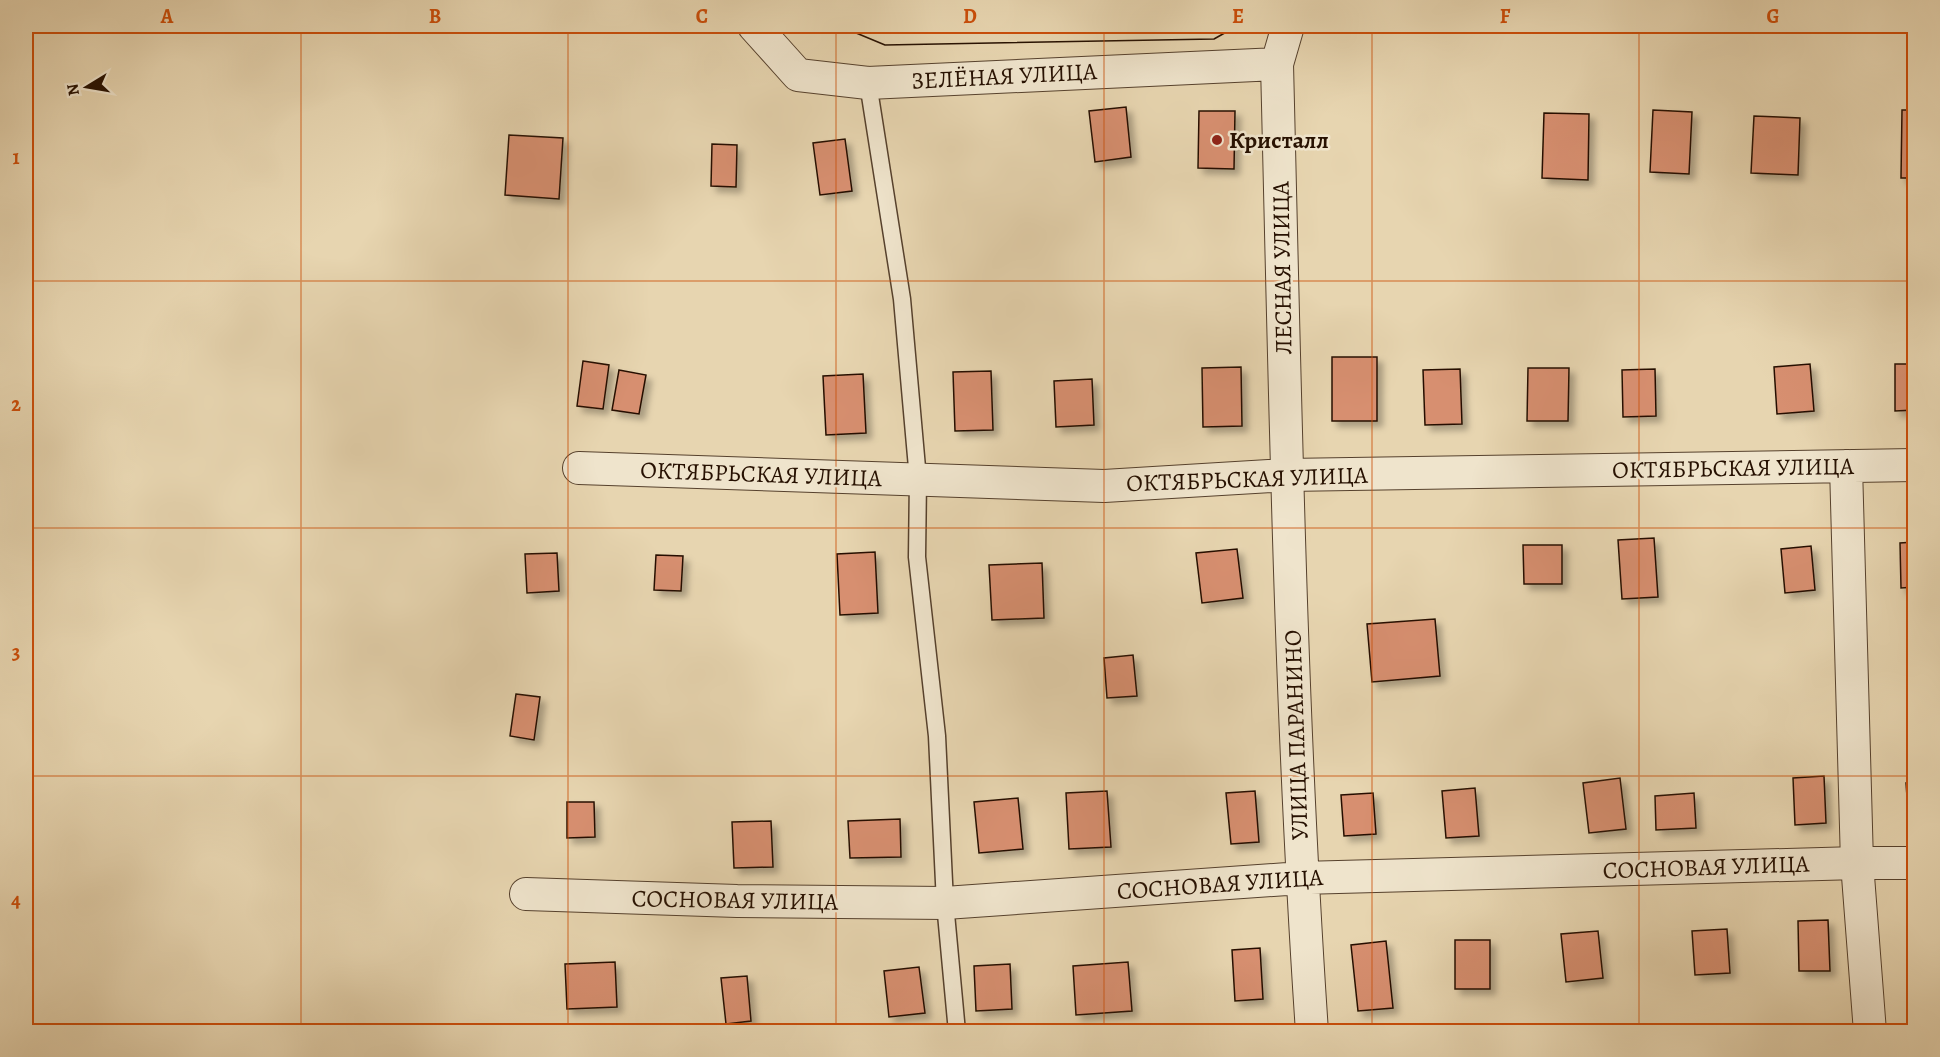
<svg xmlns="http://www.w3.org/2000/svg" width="1940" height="1057" viewBox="0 0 1940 1057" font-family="Alegreya,serif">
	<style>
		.building { fill: #d78f70; stroke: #261001; stroke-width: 1.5; filter: url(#shadow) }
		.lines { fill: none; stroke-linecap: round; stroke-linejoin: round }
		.lane-casing { stroke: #56412d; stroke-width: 19 }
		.street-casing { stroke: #56412d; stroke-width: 34 }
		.lane { stroke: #efe4cc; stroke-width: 16 }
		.street { stroke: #efe4cc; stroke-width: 32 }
		.tram { stroke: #261001; stroke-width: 1.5 }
		.grid { fill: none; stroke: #cb4e0a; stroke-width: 1.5; stroke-opacity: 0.55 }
		.poi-dot { fill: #8f2418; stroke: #efe4cc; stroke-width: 2 }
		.labels { text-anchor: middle; stroke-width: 5; stroke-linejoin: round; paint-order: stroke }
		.street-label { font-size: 24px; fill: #261001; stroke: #efe4cc }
		.poi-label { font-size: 24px; font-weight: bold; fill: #261001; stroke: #efe4cc; text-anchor: start }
		.neatline { fill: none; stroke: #cb4e0a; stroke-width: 2 }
		.grid-label { font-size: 20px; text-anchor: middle; font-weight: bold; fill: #cb4e0a }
	</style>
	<defs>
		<filter id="shadow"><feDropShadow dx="5.5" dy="5.5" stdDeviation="3" flood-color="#0004"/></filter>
	</defs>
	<rect width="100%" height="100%" fill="#e7d5b0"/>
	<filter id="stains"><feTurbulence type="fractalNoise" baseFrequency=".00333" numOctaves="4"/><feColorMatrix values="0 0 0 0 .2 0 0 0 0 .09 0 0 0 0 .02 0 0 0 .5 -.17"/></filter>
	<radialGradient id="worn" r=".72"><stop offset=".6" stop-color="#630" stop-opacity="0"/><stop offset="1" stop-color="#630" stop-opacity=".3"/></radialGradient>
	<!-- building -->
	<path class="building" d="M1126,107L1131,157L1095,162L1089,111Z
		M1653,110L1692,112L1689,174L1650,172Z
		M1902,110H1914V178H1901Z
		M1199,111H1235L1234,169L1198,168Z
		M1544,113L1589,114L1588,180L1542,178Z
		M1754,116L1800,118L1798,175L1751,173Z
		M509,135L563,138L559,199L505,195Z
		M845,139L852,191L820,195L813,143Z
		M712,144L737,145L736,187L711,186Z
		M1332,357H1377V421H1332Z
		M583,361L609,365L603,409L577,406Z
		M1810,364L1814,411L1777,414L1774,367Z
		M1895,364H1914V410L1895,411Z
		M1241,367L1242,426L1203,427L1202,368Z
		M1528,368H1569L1568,421H1527Z
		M1460,369L1462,424L1425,425L1423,370Z
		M1655,369L1656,416L1623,417L1622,370Z
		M619,370L646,375L639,414L612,410Z
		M991,371L993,430L955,431L953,372Z
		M863,374L866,433L826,435L823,376Z
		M1092,379L1094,425L1056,427L1054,381Z
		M1654,538L1658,597L1622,599L1618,540Z
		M1914,542V587L1901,588L1900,543Z
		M1523,545H1562V584H1524Z
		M1811,546L1815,590L1785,593L1781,549Z
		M1237,549L1243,598L1202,603L1196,553Z
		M875,552L878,613L840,615L837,554Z
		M557,553L559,591L527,593L525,554Z
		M656,555L683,556L681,591L654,590Z
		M1042,563L1044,618L992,620L989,565Z
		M1435,619L1440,676L1372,682L1367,624Z
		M1133,655L1137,696L1107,698L1104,658Z
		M516,694L540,697L534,740L510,736Z
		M1824,776L1826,823L1795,825L1793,778Z
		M1620,778L1626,829L1589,833L1583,783Z
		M1914,782V823L1909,824L1906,783Z
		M1475,788L1479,836L1446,838L1442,791Z
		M1107,791L1111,847L1069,849L1066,793Z
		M1255,791L1259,842L1231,844L1226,793Z
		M1373,793L1376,834L1344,836L1341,795Z
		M1694,793L1696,828L1656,830L1655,796Z
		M1018,798L1023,849L979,853L974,802Z
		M567,802H594L595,837L567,838Z
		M900,819L901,857L850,858L848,821Z
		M771,821L773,867L734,868L732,822Z
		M1828,920L1830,971H1799L1798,921Z
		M1727,929L1730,973L1695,975L1692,931Z
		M1598,931L1603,978L1566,982L1561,934Z
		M1455,940H1490V989H1455Z
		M1386,941L1393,1008L1358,1011L1351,945Z
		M1260,948L1263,999L1235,1001L1232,950Z
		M615,962L617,1007L567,1009L565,964Z
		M1128,962L1132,1011L1076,1015L1073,966Z
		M1010,964L1012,1009L976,1011L974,966Z
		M919,967L925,1013L889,1017L884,971Z
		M747,976L751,1021L726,1024L721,978Z"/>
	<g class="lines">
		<defs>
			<path id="lane" d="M868,83L902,299L918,479L917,557L937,736L945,903L957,1032"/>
			<path id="street" d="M754,26L798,75L868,83L1277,64
				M1288,26L1277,64C1285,386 1290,709 1312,1032
				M1846,466L1857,863L1870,1032
				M579,468L1104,486L1287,475L1914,465
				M526,894L737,901L945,903L1301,878L1857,863H1914"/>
		</defs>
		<!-- lane casing -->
		<use href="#lane" class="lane-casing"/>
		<!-- street casing -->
		<use href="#street" class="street-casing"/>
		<!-- lane -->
		<use href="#lane" class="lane"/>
		<!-- street -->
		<use href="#street" class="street"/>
		<!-- tram -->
		<path class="tram" d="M844,26L849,30L885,45L1214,39L1237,26"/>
	</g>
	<!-- grid -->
	<path class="grid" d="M301,26V1032M568,26V1032M836,26V1032M1104,26V1032M1372,26V1032M1639,26V1032M26,281H1914M26,528H1914M26,776H1914"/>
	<!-- markers -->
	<circle class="poi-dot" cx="1217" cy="140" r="6"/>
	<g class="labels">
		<!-- street labels -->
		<g class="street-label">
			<text transform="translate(1004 76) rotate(-3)" y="8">ЗЕЛЁНАЯ УЛИЦА</text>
			<text transform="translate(1282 268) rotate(-91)" y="8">ЛЕСНАЯ УЛИЦА</text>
			<text transform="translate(1733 468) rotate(-1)" y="8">ОКТЯБРЬСКАЯ УЛИЦА</text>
			<text transform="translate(761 474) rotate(2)" y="8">ОКТЯБРЬСКАЯ УЛИЦА</text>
			<text transform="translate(1247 479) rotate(-2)" y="8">ОКТЯБРЬСКАЯ УЛИЦА</text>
			<text transform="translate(1296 735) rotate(-92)" y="8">УЛИЦА ПАРАНИНО</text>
			<text transform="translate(1706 867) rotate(-2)" y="8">СОСНОВАЯ УЛИЦА</text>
			<text transform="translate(1220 884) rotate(-4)" y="8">СОСНОВАЯ УЛИЦА</text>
			<text transform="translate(735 900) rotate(1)" y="8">СОСНОВАЯ УЛИЦА</text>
		</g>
		<!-- poi labels -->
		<g class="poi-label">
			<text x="1229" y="148">Кристалл</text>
		</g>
	</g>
	<!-- margin -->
	<rect width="1940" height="1057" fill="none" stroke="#e7d5b0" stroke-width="66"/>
	<!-- north arrow -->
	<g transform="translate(87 87) rotate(259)" stroke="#efe4cc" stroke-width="4.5" paint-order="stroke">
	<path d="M0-4.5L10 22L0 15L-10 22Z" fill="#261001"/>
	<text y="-9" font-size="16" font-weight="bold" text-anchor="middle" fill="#261001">N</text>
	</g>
	<rect x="33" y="33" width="1874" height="991" class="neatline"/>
	<g class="grid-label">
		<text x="167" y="23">A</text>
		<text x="435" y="23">B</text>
		<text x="702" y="23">C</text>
		<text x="970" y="23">D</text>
		<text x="1238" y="23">E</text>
		<text x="1505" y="23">F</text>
		<text x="1773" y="23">G</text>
		<text x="16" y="164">1</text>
		<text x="16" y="411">2</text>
		<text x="16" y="659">3</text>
		<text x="16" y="907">4</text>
	</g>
	<rect width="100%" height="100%" filter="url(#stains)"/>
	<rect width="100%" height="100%" fill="url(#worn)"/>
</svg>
